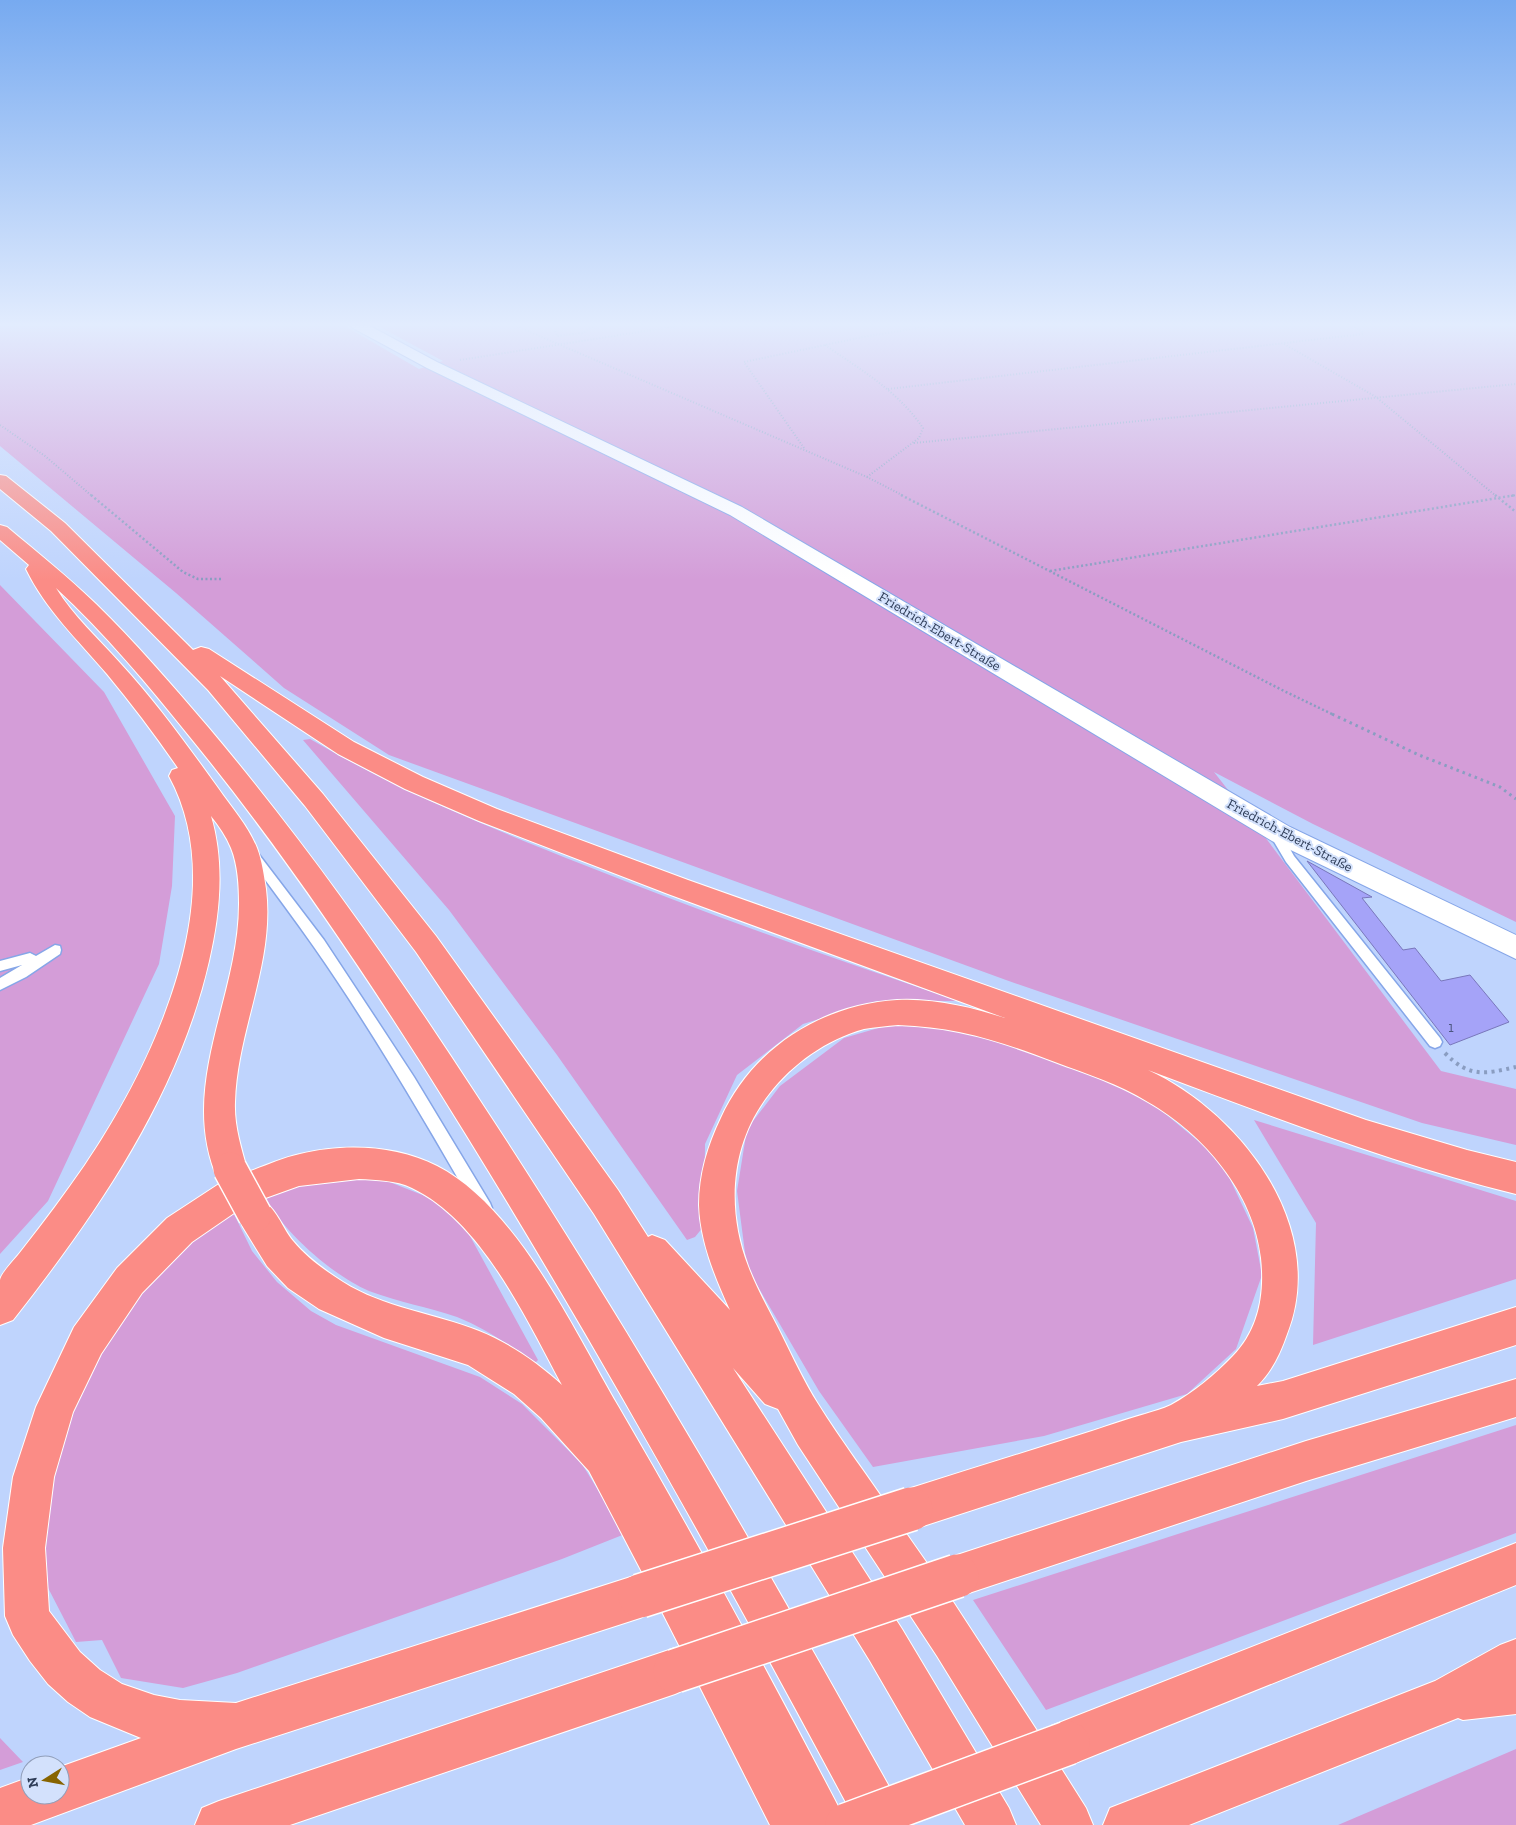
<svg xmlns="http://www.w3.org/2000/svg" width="1516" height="1825" viewBox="0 0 1516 1825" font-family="'Zilla Slab',serif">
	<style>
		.green { fill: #d49dd8 }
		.building { fill: #a5a3f8; stroke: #7977bb }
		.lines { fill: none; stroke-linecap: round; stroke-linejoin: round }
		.lane-casing { stroke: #86a6e8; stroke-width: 3 }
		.secondary-casing { stroke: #86a6e8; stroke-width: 2 }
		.highway-casing { stroke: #fff; stroke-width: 2 }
		.path-far3 { stroke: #8a9dc1; stroke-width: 2; stroke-dasharray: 1 2; stroke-linecap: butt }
		.path-far2 { stroke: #8a9dc1; stroke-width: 2.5; stroke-dasharray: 2 2.5; stroke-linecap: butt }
		.path-far1 { stroke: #8a9dc1; stroke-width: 3; stroke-dasharray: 2.5 4; stroke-linecap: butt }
		.path { stroke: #8a9dc1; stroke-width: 4; stroke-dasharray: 3 4.5; stroke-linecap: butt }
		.lane { fill: #fff; fill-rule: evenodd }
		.secondary { fill: #fff; fill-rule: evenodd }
		.highway { fill: #fb8c86; fill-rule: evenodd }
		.highway-bridge-far1-casing { stroke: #fff; stroke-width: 36; stroke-linecap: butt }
		.highway-bridge-casing { stroke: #fff; stroke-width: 46; stroke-linecap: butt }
		.highway-bridge-far1 { stroke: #fb8c86; stroke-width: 33 }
		.highway-bridge { stroke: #fb8c86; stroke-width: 43 }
		.labels { text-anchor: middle; stroke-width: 4; stroke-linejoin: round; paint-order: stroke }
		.far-street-label { font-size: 14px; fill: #2f3d58; stroke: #d3e1fc }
		.number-label { font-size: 14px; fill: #4c5680 }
	</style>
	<rect width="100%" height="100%" fill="#bfd4fd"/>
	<!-- green -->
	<path class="green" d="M0,325H343L419,369L443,361L376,325H1516V922L1313,824L1214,772L1268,841L1441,1071L1516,1089V1145L1422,1123L1006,980L389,755L284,688L176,593L0,446Z
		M0,585L104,692L175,816L172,886L159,964L48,1201L0,1254Z
		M310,739C399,791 488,827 584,865C707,914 833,959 959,1001H877L803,1024L737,1075L705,1144L704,1226L695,1237L687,1240L557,1055L449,910L303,740Z
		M892,1024L959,1029L1045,1056L1139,1092L1221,1160L1253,1228L1262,1275L1236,1349L1187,1394L1044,1436L873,1467L819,1391L747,1268L737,1191L747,1129L780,1086L844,1038Z
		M1254,1120L1516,1201V1279L1313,1345L1316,1223Z
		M357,1179L387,1181L430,1198L465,1227L538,1360L535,1363C510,1346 485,1328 457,1317C428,1307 398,1302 369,1291C332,1275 282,1231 264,1195L321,1181Z
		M232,1210L252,1251L277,1282L311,1311L336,1325L480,1377L522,1404L582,1464L625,1534L562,1559L237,1673L183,1688L121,1678L102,1640L76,1642L45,1582L34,1498L51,1416L137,1279Z
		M1516,1425V1533L1046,1710L973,1600Z
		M0,1738L23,1762L0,1770Z
		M1516,1749V1825H1338Z"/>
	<!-- building -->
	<path class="building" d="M1307,861L1372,897L1362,898L1403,950L1415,948L1441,981L1470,975L1509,1022L1450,1045Z"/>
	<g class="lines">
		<defs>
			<path id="lane" d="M1281,830L1287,834L1285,840L1294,856L1440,1038L1442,1042L1440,1046L1435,1048L1430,1046L1286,862L1273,840L1277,831Z
				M253,851L257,852L324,940L382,1028L414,1077L490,1203L492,1208L490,1213L484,1216L478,1213C426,1123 374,1033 314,947C293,917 271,888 249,858L247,855L249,852Z
				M55,945L60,946L61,950L60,954L26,977L0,990V978L22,965L0,971V961L30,953L36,956Z"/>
			<path id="secondary" d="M351,325H368L437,362L742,507L1290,827L1516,935V959L1272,841L730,515L427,368L353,328Z"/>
			<path id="highway" d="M0,475L6,476L65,523L193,650L201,647L209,649L354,742L423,777L497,809L688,880L1366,1120L1467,1150L1516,1162V1194C1390,1163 1269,1115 1148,1070C1241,1113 1329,1228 1287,1334C1280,1354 1272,1371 1257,1386L1283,1381L1516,1307V1345L1283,1419L1181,1442L911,1530L901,1526L936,1576L942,1561L957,1555L1306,1441L1516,1379V1417L1306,1481L957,1597L948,1594L1045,1743L1051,1726L1516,1543V1585L1068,1766L1057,1762L1086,1808L1093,1825H1041L937,1656L798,1445L778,1409L765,1404L733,1368L902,1629L1009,1808L1016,1825H965L870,1661L594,1214L416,952L305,806L208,690L51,531L0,489ZM220,676L338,754L405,789L479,821L668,894L1005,1018C971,1007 933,998 897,1000C821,1005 753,1048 721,1118C708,1145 699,1174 699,1205C700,1241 715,1277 730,1310L665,1240L652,1235L648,1237L618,1190L436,936L323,794ZM898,1025C957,1027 1000,1041 1055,1062C1087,1074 1119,1084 1148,1102C1204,1134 1254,1193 1261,1258C1265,1294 1259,1329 1233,1356C1216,1374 1193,1393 1171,1405C1163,1409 1153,1411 1145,1414C1127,1419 1110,1425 1092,1431C1032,1450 971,1469 911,1488L896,1494L891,1511C867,1475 841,1441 818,1404C804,1382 793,1358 781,1334C770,1312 757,1290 748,1266C726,1209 730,1144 769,1094C792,1064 827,1039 864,1029C875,1027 887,1026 898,1025Z
				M0,525L7,527C37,552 68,577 96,604C136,643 172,685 208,727C306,843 394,968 477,1096C629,1327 767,1567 901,1808L908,1825H858C720,1567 578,1311 422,1064C350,951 275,841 190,737C148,685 105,633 56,588C73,616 98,638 120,663C156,702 187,745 218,788C232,808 248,826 257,848C262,861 264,876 266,889C275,962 237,1030 235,1102C234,1125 241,1147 247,1169L245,1173C263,1167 281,1158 300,1154C344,1143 396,1145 437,1166C517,1207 573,1329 618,1406C695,1538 768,1672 839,1808L846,1825H770L695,1677L691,1687L675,1694L290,1825H195L202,1808L219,1801L675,1648L682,1651L658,1604L655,1611L640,1618L236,1749L31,1825H0V1788L30,1777V1795H60V1767L141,1738L90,1717L68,1702L48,1684L30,1661L13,1635L5,1616L3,1548L13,1477L36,1407L74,1327L117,1268L167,1218L222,1182L218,1180C177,1086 239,999 239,904C239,886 238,865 231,848C226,836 219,826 211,816C225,864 220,913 209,961C178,1096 97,1213 13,1320L0,1325C0,1311 0,1294 0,1280C1,1273 17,1257 22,1250C44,1222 65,1194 85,1165C154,1063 234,895 169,776L172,770L178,768C156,736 132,704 107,674C78,640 46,610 26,569L29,565L0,540ZM359,1179C376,1180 396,1180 412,1188C481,1220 527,1320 562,1385C538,1363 509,1343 479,1331C434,1313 384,1308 343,1282C324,1270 307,1258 293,1241C282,1228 276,1206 260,1200L299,1186ZM240,1209L238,1215L243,1227L267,1266L288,1288L319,1309L384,1338L468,1365L514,1394L541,1418L589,1471L644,1576L640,1574L236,1703L180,1700L154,1695L122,1684L100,1670L80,1652L49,1611L45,1548L54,1477L73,1412L101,1354L142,1293L192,1242Z
				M1516,1639V1714L1463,1720L1458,1718L1189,1825H1103L1110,1808L1435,1681L1500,1645Z"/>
		</defs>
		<!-- lane casing -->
		<use href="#lane" class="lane-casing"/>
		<!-- secondary casing -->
		<use href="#secondary" class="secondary-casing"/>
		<!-- highway casing -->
		<use href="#highway" class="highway-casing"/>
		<!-- path-far3 -->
		<path class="path-far3" d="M514,325L867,477L904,496
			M554,325L557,336L583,333L595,325
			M1284,344L1376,397L1496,496
			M825,345C861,370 898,391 923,428L919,438L867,477
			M460,360L684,325
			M888,389L1363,334L1362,331L1351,325
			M0,425L45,456L92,496
			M914,443L1516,384
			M804,448L744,362L868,336L937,325
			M1511,496L1516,495"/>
		<!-- path-far2 -->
		<path class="path-far2" d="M91,495L183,572L198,579H221
			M901,495L1284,691L1334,715
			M1495,495L1516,512
			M1050,571L1516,495"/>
		<!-- path-far1 -->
		<path class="path-far1" d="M1332,714L1419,755L1500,787L1516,799"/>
		<!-- path -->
		<path class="path" d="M1445,1053C1469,1078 1485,1074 1516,1067"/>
		<!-- lane -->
		<use href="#lane" class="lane"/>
		<!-- secondary -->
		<use href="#secondary" class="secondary"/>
		<!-- highway -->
		<use href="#highway" class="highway"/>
		<defs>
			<path id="highway-bridge-far1" d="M230,1169L255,1215"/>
			<path id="highway-bridge" d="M640,1596L911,1509
				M675,1671L957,1576
				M847,1825L1068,1743"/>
		</defs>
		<!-- highway-bridge-far1 casing -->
		<use href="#highway-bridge-far1" class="highway-bridge-far1-casing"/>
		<!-- highway-bridge casing -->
		<use href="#highway-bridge" class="highway-bridge-casing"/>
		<!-- highway-bridge-far1 -->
		<use href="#highway-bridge-far1" class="highway-bridge-far1"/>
		<!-- highway-bridge -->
		<use href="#highway-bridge" class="highway-bridge"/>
	</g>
	<!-- sky -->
	<linearGradient id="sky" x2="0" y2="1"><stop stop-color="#77aaf0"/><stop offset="0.56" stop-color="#e2ecfe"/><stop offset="1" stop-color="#e2ecfe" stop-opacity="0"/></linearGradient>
	<rect width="1516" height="580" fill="url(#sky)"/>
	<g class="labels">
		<!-- far-street labels -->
		<g class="far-street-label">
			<text transform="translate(940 631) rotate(31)" y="5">Friedrich-Ebert-Straße</text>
			<text transform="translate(1290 835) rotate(28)" y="5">Friedrich-Ebert-Straße</text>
		</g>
		<!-- number labels -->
		<g class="number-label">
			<text x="1451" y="1032">1</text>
		</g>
	</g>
	<!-- north arrow -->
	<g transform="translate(45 1780) rotate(259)"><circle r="24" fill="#d3e1fc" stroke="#919fba"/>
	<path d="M0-4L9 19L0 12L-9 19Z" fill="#876400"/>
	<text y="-8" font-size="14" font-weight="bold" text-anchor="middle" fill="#2f3d58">N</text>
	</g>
</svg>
